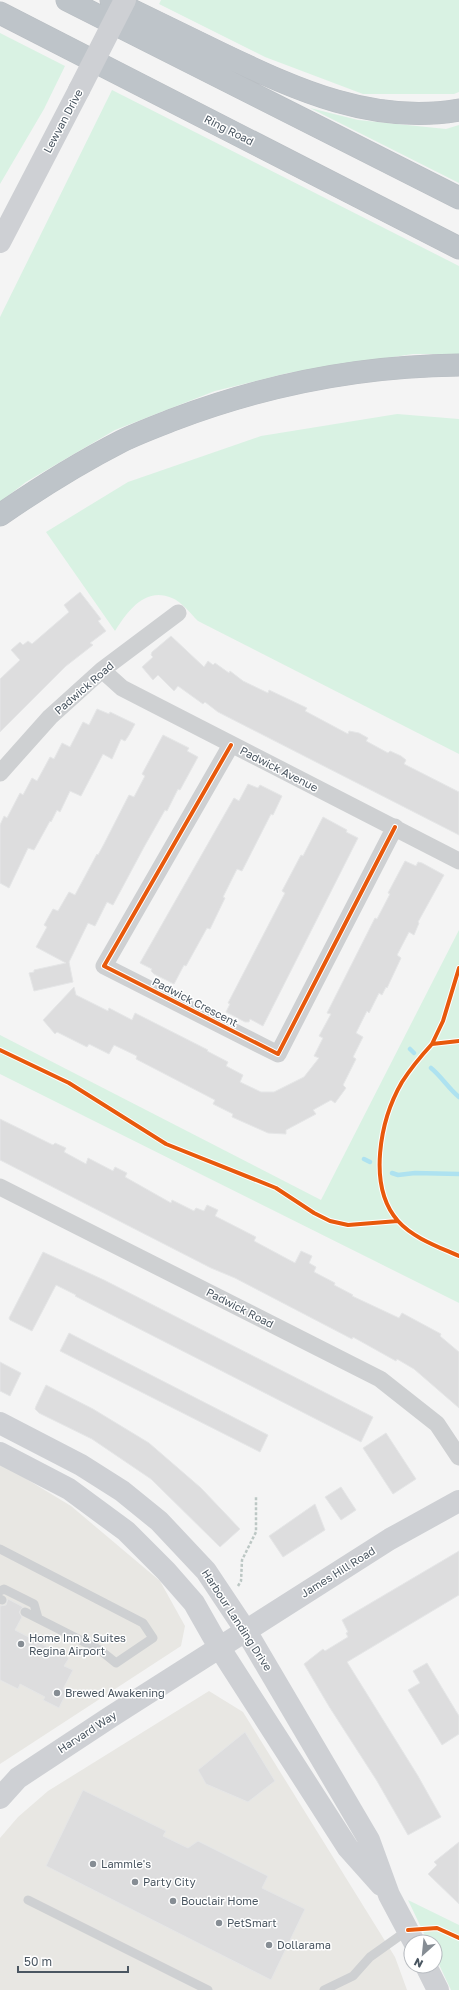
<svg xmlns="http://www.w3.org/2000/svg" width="459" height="1990" viewBox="0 0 459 1990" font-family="'Golos Text',sans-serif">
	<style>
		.commercial { fill: #e8e7e3 }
		.green { fill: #d9f2e3 }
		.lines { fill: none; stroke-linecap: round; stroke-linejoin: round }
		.stream { stroke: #aee2f0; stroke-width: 4.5 }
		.building { fill: #ddddde; stroke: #e5e6e7 }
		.highway-casing { stroke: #b9bec3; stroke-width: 23 }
		.path { stroke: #bcc7c4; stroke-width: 2.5; stroke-dasharray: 3 2; stroke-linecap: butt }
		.lane { stroke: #ced0d2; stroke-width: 9 }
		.street { stroke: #ced0d2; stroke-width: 17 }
		.secondary { stroke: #ced0d4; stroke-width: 22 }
		.highway { stroke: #bec4c9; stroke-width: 22 }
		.secondary-bridge { stroke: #ced0d4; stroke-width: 22 }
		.cycleway-casing { stroke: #fff; stroke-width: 6 }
		.cycleway { stroke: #e8590c; stroke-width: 4 }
		.poi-dot { fill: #868d94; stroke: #fff; stroke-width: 1.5 }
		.labels { text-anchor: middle; stroke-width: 3; stroke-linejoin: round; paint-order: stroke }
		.street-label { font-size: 11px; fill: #4a5661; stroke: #fff }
		.poi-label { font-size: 11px; fill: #4a5661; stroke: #fff; text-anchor: start }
	</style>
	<rect width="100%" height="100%" fill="#f4f4f4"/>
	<!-- commercial -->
	<path class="commercial" d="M0,1463L71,1506L160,1581L185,1626L181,1646L0,1764Z
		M209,1691L243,1712L395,1957L407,1990H0V1838L18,1817L48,1791Z"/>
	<!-- green -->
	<path class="green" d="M161,0H459V92L454,94H363L265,57L159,4Z
		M0,33L65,66L44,109L0,184Z
		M112,90L459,266V354H413L288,373L215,391L115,430L26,482L0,502V317Z
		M310,108L358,120L446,129L459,125V183Z
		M397,414L459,419V754L198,621C190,613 182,602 172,598C145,586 127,612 115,631L46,532L128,482L261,436Z
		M459,930V1303L0,1074V1035L321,1200Z
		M408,1900L459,1925V1990H451L435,1956V1942H428Z"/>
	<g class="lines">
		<!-- stream -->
		<path class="stream" d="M410,1049L414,1053
			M431,1068C442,1077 448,1088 459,1097
			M364,1159L370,1162
			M392,1173L398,1175L415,1173L459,1174"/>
	</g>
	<!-- building -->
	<path class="building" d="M80,592L101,619L98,621L106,631L90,643L93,645L66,666L0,732V679L20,660L11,650L20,642L23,645L28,641L32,644L69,612L64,605Z
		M171,636L204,667L208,661L213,665L215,663L229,673L230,671L243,681L268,693L269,690L307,708L305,711L348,734L349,731L359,733L368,738L366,741L388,753L390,751L401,756L406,760L404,764L459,792V835L218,712L205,702L203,704L178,686L174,691L158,675L153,680L142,667L153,657L151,655L152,652Z
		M97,709L109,714L110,712L135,724L129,735L125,741L121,739L112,759L103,754L81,796L70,791L60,812L57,810L51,822L50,821L34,850L28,848L9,888L0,883V825L4,816L7,818L20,793L23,795L32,778L37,781L50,757L54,759L62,743L70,747L83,722L89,725Z
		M163,735L189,748L187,751L198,757L180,790L178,789L167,811L165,810L144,847L113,905L107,902L95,926L88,923L69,962L73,982L34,991L29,973L34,972V970L66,963L36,947L47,927L44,925L53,909L58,911L69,892L75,895L97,854L98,855L104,844L129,795L134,797L145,776L142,774Z
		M248,784L258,788L260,785L282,796L273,815L271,814L242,871L237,869L223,897L225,898L210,929L207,928L186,966L184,965L174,984L154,974L151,971L152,969L140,963L234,798L239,801Z
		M323,817L347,830L346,832L358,838L263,1026L250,1019L249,1022H245L226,1012L230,1004L228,1003L285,893L282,891L291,874L301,855L303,856Z
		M405,861L416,866L418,862L422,863L444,875L418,922L419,923L414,935L409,932L397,955L401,958L387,988L386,987L382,995L379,993L369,1013L367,1011L356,1033L363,1037L353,1057L356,1059L343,1085L346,1088L335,1103L331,1100L313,1110L316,1114L286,1130V1134L268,1133L232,1117L233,1114L213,1104L215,1100L136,1059L137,1056L114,1045L109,1054L89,1044L87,1047L57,1032L55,1034L43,1020L74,987L76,995L108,1011L109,1008L132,1020L135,1013L208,1050L207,1051L228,1062L226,1066L243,1075L240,1082L261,1092H274L304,1077L319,1058L314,1056L323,1038L319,1036L331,1014L327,1013L375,918L377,919L390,894L388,893Z
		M0,1119L53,1145L55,1143L66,1148L64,1152L86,1164L88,1158L113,1171L115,1167L127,1173L125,1177L171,1203L172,1200L194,1211L196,1208L204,1211L207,1205L218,1210L215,1216L256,1237L254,1241L295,1263L301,1251L312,1256L309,1263L316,1267L314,1272L335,1283L334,1285L353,1295L352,1296L399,1318L402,1313L441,1334L440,1336L459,1352V1408L414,1369L397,1359L396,1361L353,1337L352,1339L235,1278L211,1268L0,1160Z
		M43,1252L104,1280L373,1417L361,1442L75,1296L76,1295L56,1285L32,1331L10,1320L9,1318Z
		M69,1333L268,1435L260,1452L60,1351Z
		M0,1362L21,1373L10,1396L0,1391Z
		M46,1385L93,1409L149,1443L201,1488L240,1529L220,1547L151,1479L92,1439L39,1413L35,1409L36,1406Z
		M386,1433L416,1479L393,1494L363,1448Z
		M341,1487L356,1510L341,1520L325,1497Z
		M315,1504L325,1530L283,1557L269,1536Z
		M459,1551V1595L347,1662L418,1776L441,1817L408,1835L377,1781L330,1708L304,1664L323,1649L325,1651L348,1637L346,1633L348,1632L342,1620Z
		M8,1599L23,1607L19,1612L22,1617L15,1630L69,1658L64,1666L73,1670L63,1689L67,1691L59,1708L43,1700L45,1697L20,1684L18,1689L0,1680V1606L6,1605Z
		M427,1663L459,1716V1734L442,1745L408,1690L420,1683L413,1671Z
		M245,1732L275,1781L248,1802L206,1784L198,1770Z
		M83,1790L166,1831L163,1836L188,1848L198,1841L268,1876L262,1888L305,1909L271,1980L46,1866Z
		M459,1842V1904L428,1874L437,1865L434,1862Z"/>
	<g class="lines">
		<defs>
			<path id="highway" d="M67,0L459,198
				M111,0C148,18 185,36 222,54C297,90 374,125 459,110
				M0,13L459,248
				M0,515C39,488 79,463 122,441C138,433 157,426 175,419C265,385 363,366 459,365"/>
		</defs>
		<!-- highway casing -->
		<use href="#highway" class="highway-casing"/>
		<!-- path -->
		<path class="path" d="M238,1586L241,1581L242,1560L256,1532V1497"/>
		<!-- lane -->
		<path class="lane" d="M0,1549L143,1623L153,1638L116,1663L100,1650L25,1612
			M0,1591L4,1589L34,1604L38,1618
			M0,1599L2,1600
			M28,1900L208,1990
			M324,1990L353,1976L370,1957L408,1930"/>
		<!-- street -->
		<path class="street" d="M102,670L122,688L459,861
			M231,745L104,966L278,1054L395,827
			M0,773L50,717L102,670L178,613
			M0,1187L380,1379L437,1424L459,1457"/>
		<!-- secondary -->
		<path class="secondary" d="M0,242L79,90
			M0,1423L81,1465L122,1491L159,1521L206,1571L246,1631L369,1840L389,1895L414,1942
			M0,1453L69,1489L126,1531L166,1571L194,1603L219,1647L348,1848L381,1885
			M0,1798L18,1778L112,1716L390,1539L459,1501
			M426,1966L438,1990"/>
		<!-- highway -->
		<use href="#highway" class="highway"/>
		<!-- secondary-bridge -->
		<path class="secondary-bridge" d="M79,90L125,0"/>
		<defs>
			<path id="cycleway" d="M231,745L104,966L278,1054L395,827
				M459,1041L432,1044C421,1056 411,1068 402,1082C380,1120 367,1186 398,1221C413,1238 439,1247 459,1256
				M432,1044L443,1021L459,968
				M0,1050L69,1083L166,1144L276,1188L314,1213L330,1221L348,1225L398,1221
				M408,1930L437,1928L459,1938"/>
		</defs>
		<!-- cycleway casing -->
		<use href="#cycleway" class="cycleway-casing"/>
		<!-- cycleway -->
		<use href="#cycleway" class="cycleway"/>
	</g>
	<!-- markers -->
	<g class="poi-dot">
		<circle cx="21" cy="1644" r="4"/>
		<circle cx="57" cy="1693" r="4"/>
		<circle cx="93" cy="1864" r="4"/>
		<circle cx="135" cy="1882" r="4"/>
		<circle cx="173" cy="1901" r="4"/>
		<circle cx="219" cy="1923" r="4"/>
		<circle cx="269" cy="1945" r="4"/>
	</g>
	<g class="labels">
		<!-- street labels -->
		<g class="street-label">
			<text transform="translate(63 121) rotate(-62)" y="4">Lewvan Drive</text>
			<text transform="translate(229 130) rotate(27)" y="4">Ring Road</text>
			<text transform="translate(84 688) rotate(-41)" y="4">Padwick Road</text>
			<text transform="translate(279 769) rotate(27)" y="4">Padwick Avenue</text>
			<text transform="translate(195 1002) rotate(27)" y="4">Padwick Crescent</text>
			<text transform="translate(240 1308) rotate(27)" y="4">Padwick Road</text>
			<text transform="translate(338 1572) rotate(-32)" y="4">James Hill Road</text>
			<text transform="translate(237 1620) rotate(57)" y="4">Harbour Landing Drive</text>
			<text transform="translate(87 1732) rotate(-33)" y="4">Harvard Way</text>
		</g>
		<!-- poi labels -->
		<g class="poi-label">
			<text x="29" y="1642">Home Inn &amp; Suites<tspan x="29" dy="13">Regina Airport</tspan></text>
			<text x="65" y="1697">Brewed Awakening</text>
			<text x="101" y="1868">Lammle's</text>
			<text x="143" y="1886">Party City</text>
			<text x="181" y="1905">Bouclair Home</text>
			<text x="227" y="1927">PetSmart</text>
			<text x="277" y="1949">Dollarama</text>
		</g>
	</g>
	<!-- north arrow -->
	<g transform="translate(423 1954) rotate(207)"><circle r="19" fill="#ffffff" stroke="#b7bbc0"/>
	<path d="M0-3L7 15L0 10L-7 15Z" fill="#868d94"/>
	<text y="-6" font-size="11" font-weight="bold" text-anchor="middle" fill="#4a5661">N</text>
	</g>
	<!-- scale -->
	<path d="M18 1966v6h110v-6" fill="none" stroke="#4a5661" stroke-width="2"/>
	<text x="24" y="1966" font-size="12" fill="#4a5661" stroke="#ffffff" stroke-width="3" paint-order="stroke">50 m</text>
</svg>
